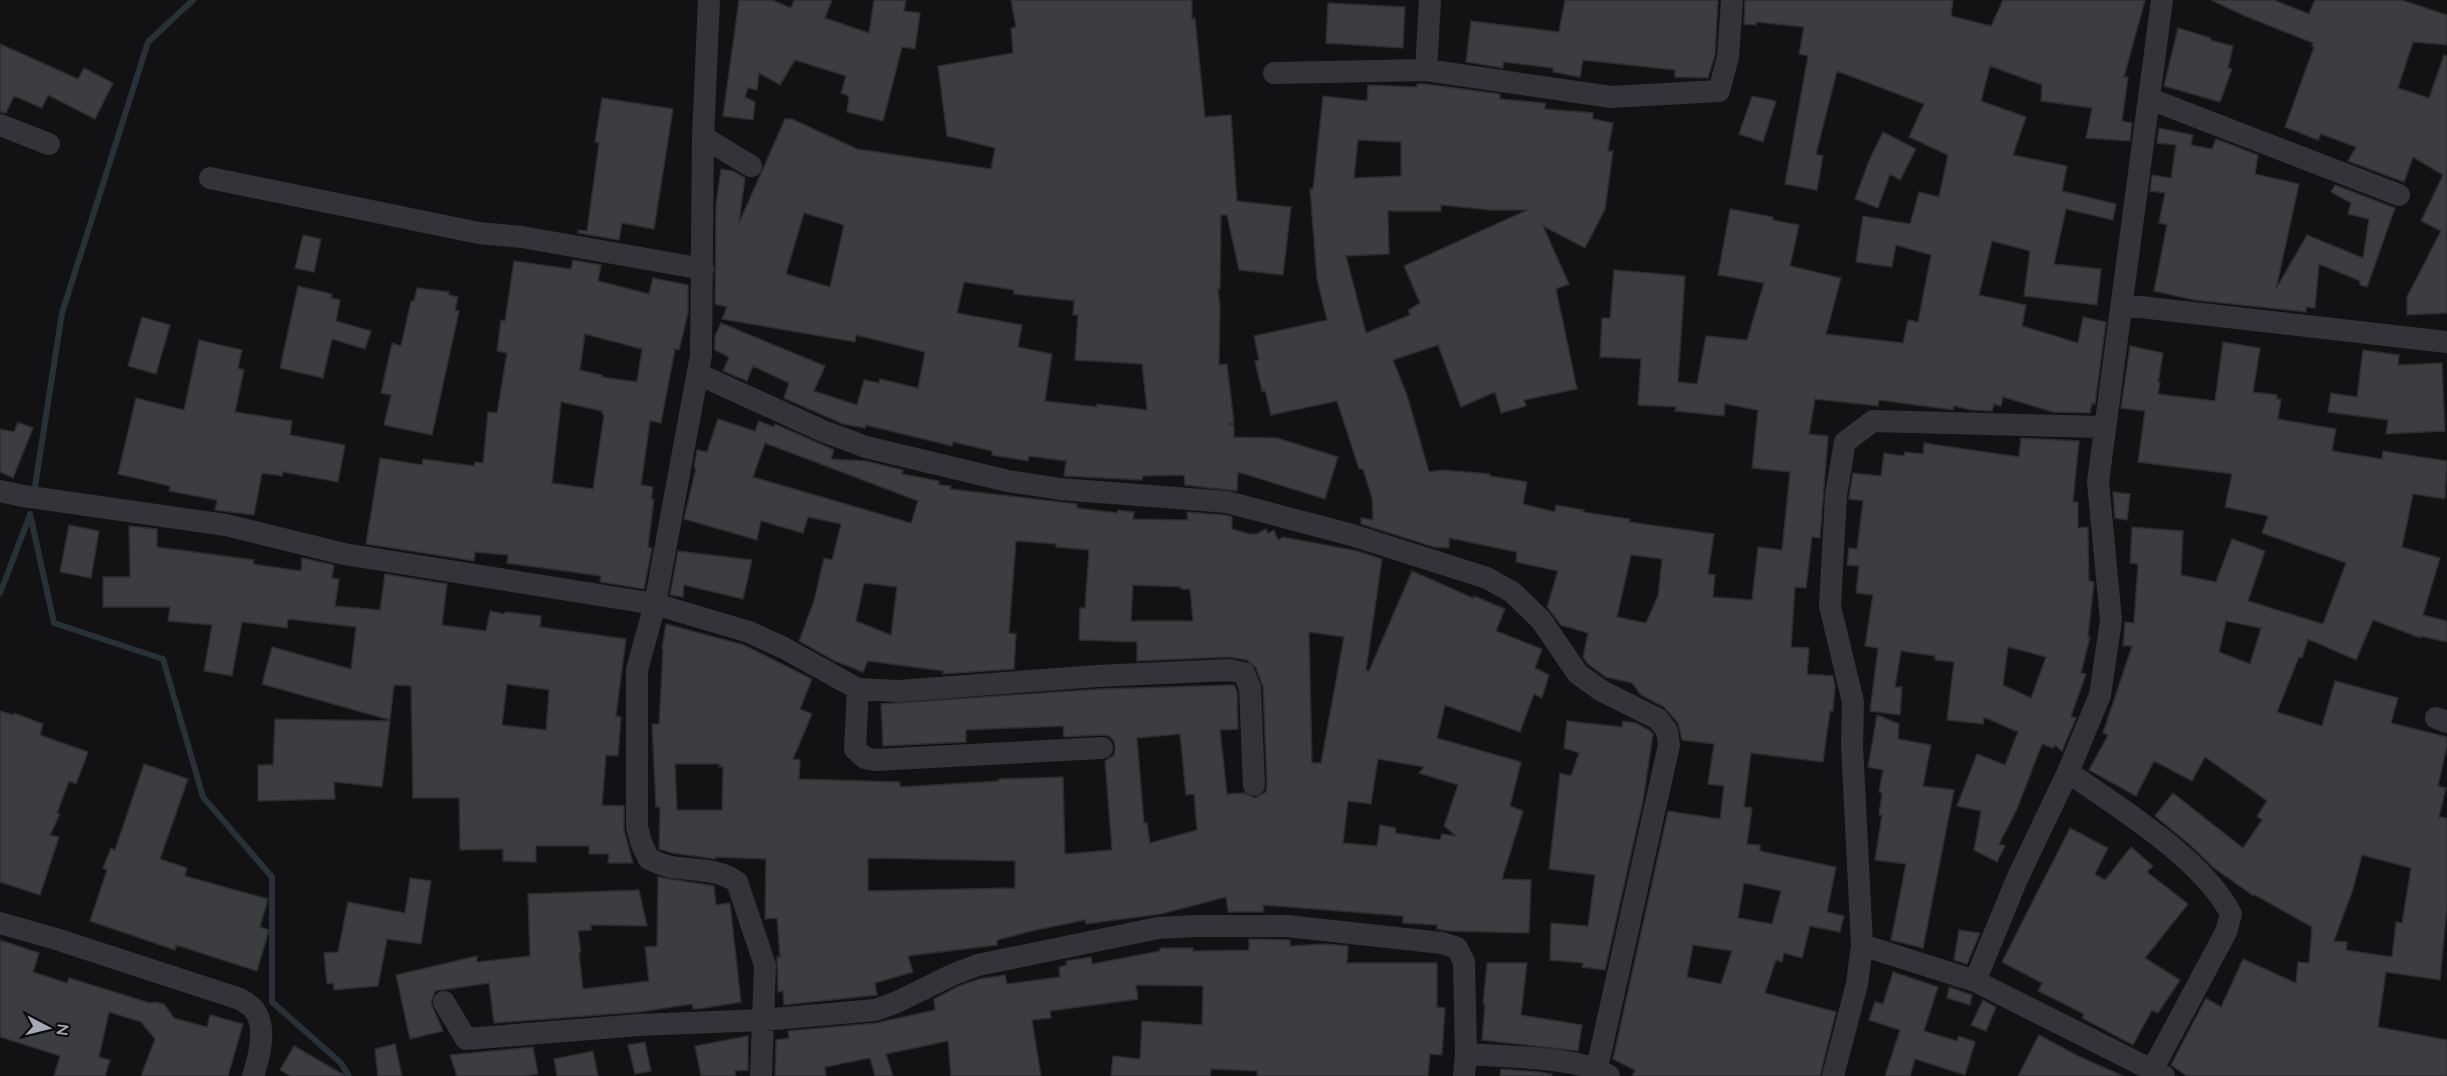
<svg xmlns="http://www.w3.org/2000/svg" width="2447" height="1076" viewBox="0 0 2447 1076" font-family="Quicksand,sans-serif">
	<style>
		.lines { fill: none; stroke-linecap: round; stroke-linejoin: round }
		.stream { stroke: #283138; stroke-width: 6 }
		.building { fill: #3c3d41; stroke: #2c2c30; stroke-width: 1.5; fill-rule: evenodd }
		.minor { stroke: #333439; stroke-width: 22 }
	</style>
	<rect width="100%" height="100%" fill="#121214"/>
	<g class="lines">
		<!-- stream -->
		<path class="stream" d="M34,493L62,313L148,42L193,0
			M30,514L54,623L163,659L203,797L272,877V1002L341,1063L349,1076
			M0,593L30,515"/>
	</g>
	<!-- building -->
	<path class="building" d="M739,0H772L791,8L794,0H832L825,18L869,33L874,0H906L904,11L920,13L915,49L902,47L883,121L847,112L849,96L841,93L846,76L795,60L780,85L759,73L757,90L748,88L745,97L755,102L753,120L723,116Z
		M1011,0H1192V19L1195,18L1205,117L1231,115L1237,201L1291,207L1283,275L1239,270L1227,215H1221L1220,289H1218L1220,307L1219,365L1227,364L1234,423L1229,424L1234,425V437L1277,438L1338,457L1325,499L1238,472L1237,491L1185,485L1184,475L1143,476L1142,480L1064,476L1066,461L1029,456L1028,461L992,455V451L953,442L952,446L866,425L865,428L843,424L784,398L789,383L753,366L747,381L723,371L729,357L715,350V336L721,323L825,366L814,391L857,405L864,380L879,383L880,379L918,388L925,352L856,335L855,342L722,319L727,307L715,304L716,204L721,169L733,171L745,178L739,223L785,119H792L857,149L991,169L995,148L947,136L938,66L1013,53L1011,28L1016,27ZM804,213L844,225L830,287L786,274ZM964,282L1014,290V294L1074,301L1073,315H1078L1075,360L1142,364L1147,410L1097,404V407L1045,401L1052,354L1018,347L1022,325L957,313Z
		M1565,0H1718L1715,55L1708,78L1675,77V70L1583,60L1580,77L1553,72V68L1503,62V68L1466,62L1471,21L1559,32Z
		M1745,0H1953L1951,16L1991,26L2003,0H2145L2124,77H2128L2122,121L2132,123L2130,141L2086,138L2092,108L2041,101L2042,85L1990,66L1981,101L2026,117L2013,155L2067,166L2062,191L2116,204L2113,220L2066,209L2054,264L2101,269L2097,305L2024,296L2030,251L1992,241L1979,295L2026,305L2022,326L2078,343L2083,317L2106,322L2095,404L2092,403L2090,413L2053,412L2003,397L2001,406L1994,404L1992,411L1972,410L1954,406L1953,410L1946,409L1879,400L1878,406L1815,399L1809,434L1828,436L1820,538L1812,537L1806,588L1795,587L1791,647L1809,648L1807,674L1833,676L1835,686L1833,711H1830L1823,762L1751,753L1744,807L1752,808L1747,844L1760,845V851L1836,867L1827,912L1844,916L1840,932L1810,926L1802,958L1784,953L1782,962L1776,960L1765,993L1836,1012L1820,1076H1632L1635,1070L1613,1059L1668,811L1720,819L1724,786L1708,784L1714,744L1682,740L1678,723L1664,707L1641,695L1632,683L1606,677L1588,664L1583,657L1588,633L1561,625L1547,607L1558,571L1516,562L1517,552L1449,538V548L1434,547L1361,524V518L1373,520L1372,498L1363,469H1359L1337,401L1271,415L1265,390L1262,391L1255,361L1259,360L1254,336L1327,320L1317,279L1310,189H1313L1323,96L1367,101L1368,85L1417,87V84H1425L1500,94V99L1545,103V109L1593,113V119L1613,123L1608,151H1613L1605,209L1585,248L1543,226L1569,284L1556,289L1577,389L1524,400L1526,406L1501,413L1495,392L1461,407L1438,345L1393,360L1407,395L1429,472L1442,470L1490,474V476L1527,482L1523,504L1555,512L1556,505L1584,510L1583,512L1630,519L1629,522L1714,534L1708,574L1715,575L1713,597L1752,600L1758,547L1782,550L1790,472L1752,468L1758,410L1725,404L1724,416L1675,411L1676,407L1638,405L1641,359L1600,357L1602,318H1610L1614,270L1685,276L1678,382L1697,384L1706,336L1747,340L1764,283L1718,275L1730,209L1773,217V220L1799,225L1790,266L1841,278L1826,334L1903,343L1908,320L1918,322L1931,255L1896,245L1892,267L1856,262L1863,216L1910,224L1919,192L1939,197L1948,155L1909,137L1924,104L1837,71L1816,154L1823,156L1817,190L1785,184L1808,56L1799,54L1804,27L1757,22L1756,25L1744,24ZM1358,140L1401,142V176L1354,178ZM1441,205L1490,210H1527L1404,266L1420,303L1408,310L1410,315L1366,333L1346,256L1389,254L1388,211H1441ZM1631,555L1662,559L1658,596L1646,623L1617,617ZM1744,883L1781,891L1772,924L1738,918ZM1693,945L1732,951L1721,984L1687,977Z
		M2211,0H2274L2309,14L2315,0H2402L2447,15V45L2413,42L2398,88L2429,98L2444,55L2447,56V313L2407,315V297L2441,231L2421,221L2443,175L2413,157L2404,182L2348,161L2356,147L2321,134L2318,140L2285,127L2314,47L2312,46L2313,43L2245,16Z
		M1328,3L1405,7L1403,48L1326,43Z
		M2178,28L2211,38L2210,40L2233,46L2228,68L2232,69L2220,102L2164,86Z
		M0,44L78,79L84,68L113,83L95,119L48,95L42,108L14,96L6,113L0,112Z
		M1752,96L1776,101L1763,142L1739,134Z
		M602,98L673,109L654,229L622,223L619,240L578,233V230L587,231L599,143L595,142Z
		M2159,128L2193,135L2191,145L2212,149L2216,139L2258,155L2255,174L2299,184L2276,289L2307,235L2363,258L2369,219L2348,214L2351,203L2331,192L2335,185L2395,208L2367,287L2360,285V281L2319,264L2315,308L2306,307V312L2194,300L2154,291L2167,225L2159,223L2165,193L2150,191L2152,175L2171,178L2176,145L2157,143Z
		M1883,132L1916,149L1900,180L1890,174L1878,208L1855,199L1868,163Z
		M303,235L321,239L314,272L295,268Z
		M573,260L601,265L598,281L649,294L653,278L688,285V313L679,350L675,349L661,423L650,421L641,485L653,487L651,499H654L648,547L652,548L644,589L600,582L601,576L507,563L508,555L475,552L474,561L366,544L380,458L422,465L423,459L474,466L475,462L483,463L488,412L497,413L507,353L497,351L501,320L505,321L514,261L571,269ZM585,334L642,349L637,382L602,377V375L580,370ZM561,402L602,411V414L604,415L593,489L552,483Z
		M298,286L332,294L331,298L340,300L336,321L371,331L365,349L332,339L323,378L280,368Z
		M417,288L449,292V295L458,297L455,310L459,311L432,435L384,425L391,395L381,393L392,343L401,346L411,301H414Z
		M142,317L170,325L156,374L128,366Z
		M199,340L242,350L238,368L244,370L235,412L292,421L290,435L345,445L338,482L283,472L282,476L262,473L254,515L215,510L217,500L169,491L170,486L118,474L136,398L184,410Z
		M2223,342L2260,348L2253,392L2277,395V399H2281L2278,419L2336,429L2332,451L2382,459L2383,451L2447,461L2445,499L2413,494L2402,547L2440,558L2423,615L2447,621V642L2420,636V638L2373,620L2356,660L2308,639L2302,658L2299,657L2277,712L2322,726L2335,681L2398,698L2391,723L2447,737V746L2438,786L2446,788L2439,817L2447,818V907L2440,980L2386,972L2378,1027L2447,1040V1076H2187L2171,1065L2206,998L2221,1007L2243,959L2296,983L2298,962L2309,963L2312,927L2255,895L2254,896L2214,868L2189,844L2155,816L2173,793L2243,848L2262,820L2257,816L2267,801L2205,757L2192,781L2154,761L2136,796L2089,770L2108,735L2103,733L2132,646H2123L2125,622L2134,623L2138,564L2130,563L2132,527L2183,531L2181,575L2216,582L2232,539L2265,551L2248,601L2323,624L2346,563L2262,533L2268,516L2225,507L2232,474L2138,462L2145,411L2121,408L2130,346L2163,353L2158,382H2160L2158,394L2215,401ZM2226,621L2261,628L2250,664L2219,652ZM2362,855L2411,868L2402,923L2396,922L2392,957L2346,950L2347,942L2334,941L2353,889Z
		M2363,350L2399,355L2398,365L2442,363L2445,431L2386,434L2388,420L2328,412L2331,393L2357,397Z
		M718,419L755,431L759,421L774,427L775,424L834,450L831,459L866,461L903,470L902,474L939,481V485L951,486L950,489L1077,504V508L1117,513L1118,510L1134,512L1133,519L1188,520L1187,512L1225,515L1232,517V529L1249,534H1256L1266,529L1268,533L1274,530L1278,540L1283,537L1357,551L1382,559L1366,670L1369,671L1412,571L1473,598L1474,596L1505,609L1496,631L1542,649L1535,668L1549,675L1542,698L1534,694L1520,732L1445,705L1437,738L1521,762L1510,806L1523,811L1502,879L1531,880L1529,933L1450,931L1437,929V925L1403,923V916L1263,905L1264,912H1228L1226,897L1161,914L1086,924L1085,920L1036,930L997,940V945L908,956L913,972L875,983L877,995L784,1005L783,991L778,992L777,957H780L777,918L765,919L766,859L715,857V859L672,853L659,849L660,807H656L652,724H659L663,650L662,649L666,624L744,645L812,679L800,709L812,714L793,759L800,760L799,779L900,782V787L999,781V779L1063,777L1065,854L1112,850L1105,761L1114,755L1115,748L1114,741L1109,736L1101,735L1064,737L1063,726L966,730V742L883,746L881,704L1100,689L1234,685L1237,691L1238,729L1220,730L1227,794L1244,793L1255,798L1266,792L1267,784L1263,687L1256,668L1247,660L1228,657L1137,661V642L1079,640L1080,608H1085L1089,550L1056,547V544L1016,541L1009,633L1016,634L1014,669L943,674V671L868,661L863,672L835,661L799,641L814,601L824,558L832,560L841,524L808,517L803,533L761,521L757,540L684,519L696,468H694L697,450L707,452ZM765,443L918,501L911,523L753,477ZM864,583L897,587L891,635L856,621ZM1133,585L1181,587V589H1190L1193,621H1131ZM1309,632L1344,637L1321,763H1312ZM1180,734L1186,795L1194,794L1197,830L1150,843L1147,823H1144L1137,738ZM1378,759L1424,767L1419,773L1458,785L1444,826L1456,836L1442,834L1440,840L1395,833L1396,828L1380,825L1377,846L1343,843L1348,801L1371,804ZM675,764H720L719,767H723L722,810H677ZM868,858L1015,861V888L868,891Z
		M18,422L33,428L13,478L0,472V429L14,432Z
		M2021,438L2079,441L2073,502H2078V528L2088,527L2089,581L2094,582L2088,637H2090L2081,673L2086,674L2071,716L2076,718L2062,751L2055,745L2053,748L2042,744L2017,809L1999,844L2005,846L1997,862L1974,850L1981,811L1957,806L1977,754L2005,765L2018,732L1984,717L1983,724L1947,720L1954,662L1935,660V656L1901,651L1895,687H1902L1900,715L1870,711L1878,648L1865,646L1873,595L1856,593L1859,566L1847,565L1849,548L1857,549L1863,501L1849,499V496L1853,473L1881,476L1884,453L1904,456L1905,452L1923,454L1924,443L2019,457ZM2008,647L2046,657L2031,698L2003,685Z
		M2113,492L2130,494L2127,520L2115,518Z
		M69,525L99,531L91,578L60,572Z
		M129,526L157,529V547L254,560L253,564L301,571L302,558L334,565L332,578L339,579L335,606L380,610L385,574L447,584L442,625L486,631L490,611L504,614L505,612L541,616L540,627L626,639L616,716L621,717L618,756L606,755L602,805L624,806V830L633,863H608L609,854H589V846H536V862L503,861V849L460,850L459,798H413L411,686L394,685L390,720L262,684L272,647L351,669L356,627L288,619L287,628L242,622L232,676L204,671L212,625L168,621L170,607H103V577H130ZM507,684L549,690L546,730L502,725Z
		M678,551L752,560L743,599L684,585L683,597L670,595Z
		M0,711L14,715V713L43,724L40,735L88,752L76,784L69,781L57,813L60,814L50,835L59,837L40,895L0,882Z
		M1877,715L1899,724L1898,739L1931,745L1923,786L1954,790L1923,948L1891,940L1906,864L1875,860L1882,815H1879L1882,793L1879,792L1883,770L1868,767Z
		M275,719L390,721L382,787L334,782L335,799L258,801V765H273Z
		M1567,721L1622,727L1623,721L1636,723L1649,730L1653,734L1643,801L1605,970L1582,967L1583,963L1550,960L1551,923L1588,926L1595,875L1549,869L1560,773L1571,776L1579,753L1564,748Z
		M144,764L188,779L160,859L187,868L185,876L268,899L260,927L269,930L257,971L176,945L175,950L90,921L107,870L103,868L111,848L115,850Z
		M2070,828L2108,848L2095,874L2105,880L2131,847L2153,866L2147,872L2188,904L2145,958L2180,980L2158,1013L2152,1010L2133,1045L2082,1018L2084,1014L2038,991L2042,983L2002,962Z
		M658,877L714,886L716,905L730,903L741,1002L698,1009H693L692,1004L639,1012L494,1023L489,983L435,991L431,1003L443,1031L410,1039L396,975L477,956V962L530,956L528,894L639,890L647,926L591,925V930L578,931L581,952H579L583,989L649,981L645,947L657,946Z
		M410,878L431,881L421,944L387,939L378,986L334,990L333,983L327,984L324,953L338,952L348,902L405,913Z
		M1959,930L1980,933L1967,964L1954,960Z
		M1249,939L1290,940V946L1325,944L1348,946L1347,963H1437V1007L1445,1008L1442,1055L1430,1054L1428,1076H1257V1071L1211,1069L1210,1076H1111L1113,1056L1140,1059L1142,1021L1202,1025L1203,986L1136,985L1138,999L1050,1011L1051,1018L1032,1020L1041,1076H951L948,1041L886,1054L893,1076H875L870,1058L825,1067L826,1076H775L776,1040L789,1038L788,1031L876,1023L935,1010L934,999L959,986L979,979L1005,975L1007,984L1060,977L1059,967L1067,965L1066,961L1091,957L1092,964L1160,951V948H1193V951L1249,950Z
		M0,940L39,953L33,972L67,983L69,978L150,1003L155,1002L164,1004L174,1018L207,1027L210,1015L243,1024L228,1076H141L155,1039L141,1022L109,1012L99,1057L110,1060L105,1076H54L60,1056L0,1037Z
		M1487,963H1527L1521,1015L1582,1025L1578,1051L1482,1040L1485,1004H1483Z
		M1893,972L1938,987L1924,1031L1957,1041L1959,1036L1975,1042L1965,1075L1915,1059L1910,1076H1885L1900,1030L1869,1020L1875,1002L1883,1004Z
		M1949,987L1972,995L1970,1005L1947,998Z
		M1983,1000L1996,1007L1986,1031L1971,1025Z
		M2039,1035L2078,1056L2123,1076H2018Z
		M748,1036V1070L735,1071L736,1076H701L695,1046Z
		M645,1042L651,1071L635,1074L628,1045Z
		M395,1044L402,1076H378L375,1049Z
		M294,1046L346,1076H290L280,1070Z
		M533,1047L538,1074L525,1076H457L450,1055Z
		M593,1051L598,1076H557L554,1059Z
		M1501,1069L1539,1072L1552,1074L1551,1076H1500Z"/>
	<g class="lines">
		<!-- minor -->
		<path class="minor" d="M709,0L703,137L701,355L655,604L637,670V827L642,845L649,859C656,862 664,866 672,867C694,871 718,868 737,882L765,965L761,1076
			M1426,70L1430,0
			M1274,73L1426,70L1611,97L1719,91L1728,57L1732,0
			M2150,99L2399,195
			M0,125L49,144
			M703,137L751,166
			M210,178L479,233L522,237L703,269
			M2123,305L2447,342
			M698,374L823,431L866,447L1008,481L1060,489L1227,502L1352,535L1487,578L1512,592L1541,620L1578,674L1602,691L1658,719L1667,731L1669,745L1597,1068
			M0,491L23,496L226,525L344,554L655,604L749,632L784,648L858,689L855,749L865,758L875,760L1102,748
			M858,689L899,691L1097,676L1229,670L1244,673L1250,688L1254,785
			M2436,718L2447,722
			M2068,772C2119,808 2202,858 2231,914L2226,932L2149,1076
			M0,923L56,939L240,999C245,1002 252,1006 255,1011C267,1029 259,1058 253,1076
			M1862,945L1975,981L2164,1076
			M1975,981L2017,879L2068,772L2100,695L2111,620L2098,482L2162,0
			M444,1002L466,1039L639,1025L763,1020L875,1010L897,1002L954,974L978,965L1158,928L1195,926H1287L1442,943L1457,948L1464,962L1466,1054L1464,1076
			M1466,1054C1504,1057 1579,1056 1609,1076
			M1833,1076L1857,984L1862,945L1852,745L1853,702L1830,606L1836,495L1845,442L1873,421L2104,427"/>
	</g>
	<!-- north arrow -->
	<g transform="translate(48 1028) rotate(97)" stroke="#0d0d0f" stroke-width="4.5" paint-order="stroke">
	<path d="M0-4.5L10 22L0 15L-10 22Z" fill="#a3a9b5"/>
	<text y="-9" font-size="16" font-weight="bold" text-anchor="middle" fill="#a3a9b5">N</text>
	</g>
</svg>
